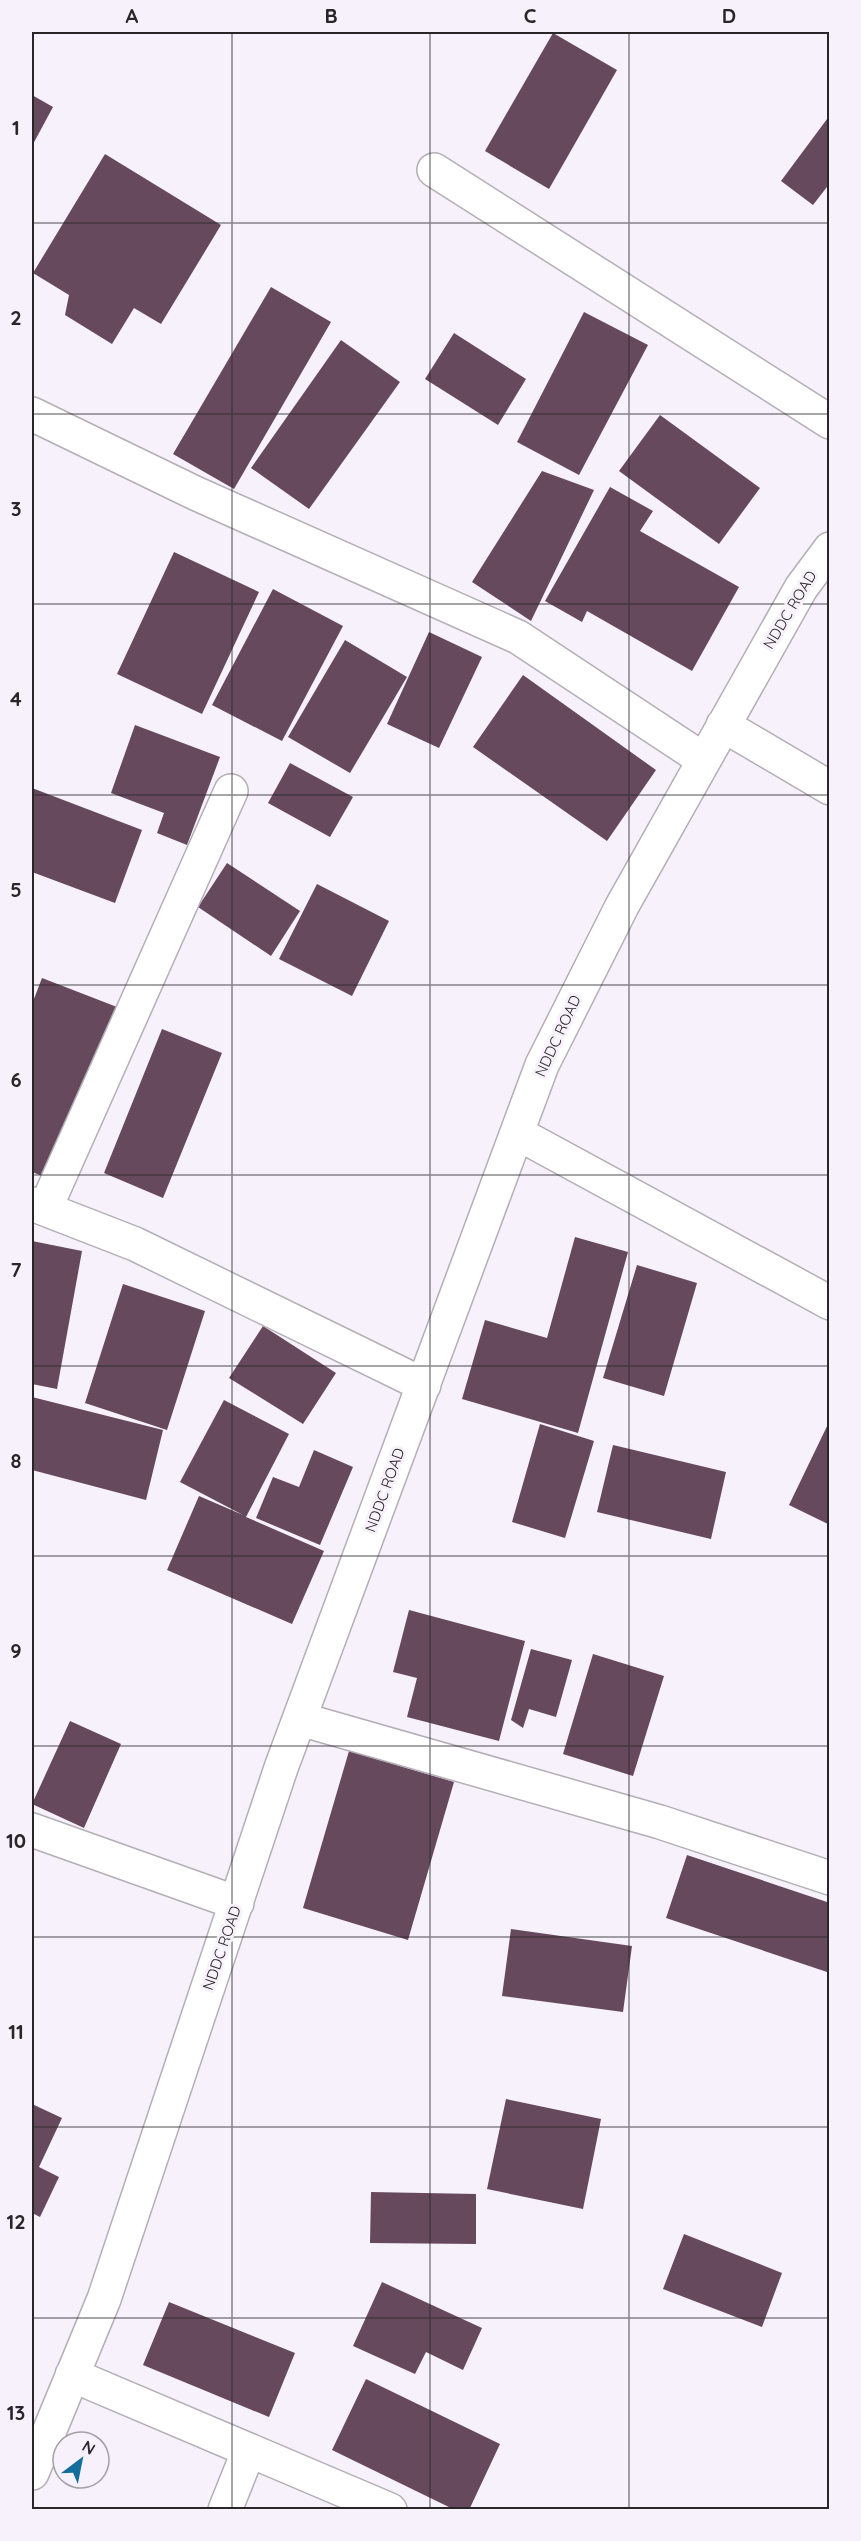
<svg xmlns="http://www.w3.org/2000/svg" width="861" height="2541" viewBox="0 0 861 2541" font-family="Quicksand,sans-serif">
	<style>
		.building { fill: #67495d }
		.lines { fill: none; stroke-linecap: round; stroke-linejoin: round }
		.minor-casing { stroke: #b4aeb7; stroke-width: 36 }
		.minor { stroke: #fff; stroke-width: 33 }
		.grid { fill: none; stroke: #282629; stroke-width: 1.5; stroke-opacity: 0.55 }
		.labels { text-anchor: middle; stroke-width: 6; stroke-linejoin: round; paint-order: stroke }
		.street-label { font-size: 15px; fill: #282629; stroke: #f6f1fa }
		.neatline { fill: none; stroke: #282629; stroke-width: 2 }
		.grid-label { font-size: 20px; text-anchor: middle; font-weight: bold; fill: #282629 }
	</style>
	<rect width="100%" height="100%" fill="#f6f1fa"/>
	<!-- building -->
	<path class="building" d="M553,33L617,70L549,189L485,151Z
		M32,95L53,107L32,146Z
		M830,115V183L813,205L781,181Z
		M105,154L221,225L161,324L134,308L112,344L65,315L69,295L33,273Z
		M271,287L331,322L234,489L173,454Z
		M584,312L648,345L579,475L517,442Z
		M454,333L526,379L498,425L425,379Z
		M341,340L400,382L309,509L251,468Z
		M660,415L760,488L719,544L619,471Z
		M542,471L594,490L531,621L472,582Z
		M610,487L653,511L640,531L739,587L692,671L587,611L582,622L545,601Z
		M174,552L259,592L202,714L117,674Z
		M273,589L343,626L282,741L212,705Z
		M429,632L482,657L439,748L387,724Z
		M345,640L407,677L350,773L288,737Z
		M523,675L656,770L607,841L473,747Z
		M135,725L220,757L187,845L157,833L164,813L111,793Z
		M290,763L353,797L330,837L268,803Z
		M32,788L142,830L115,903L32,872Z
		M227,863L300,911L271,956L198,907Z
		M317,884L389,921L352,996L279,959Z
		M42,978L117,1007L50,1179L32,1172V1004Z
		M162,1029L222,1053L163,1198L104,1173Z
		M575,1237L628,1252L578,1433L462,1399L485,1320L547,1338Z
		M32,1241L82,1251L57,1389L32,1384Z
		M637,1265L697,1283L664,1396L603,1378Z
		M123,1284L205,1311L167,1430L85,1403Z
		M263,1326L336,1373L303,1424L229,1378Z
		M32,1397L163,1430L146,1500L32,1470Z
		M224,1400L289,1434L246,1517L324,1551L292,1624L167,1570L199,1496L243,1515L180,1482Z
		M830,1420V1525L789,1505Z
		M540,1424L594,1441L565,1538L512,1522Z
		M613,1445L726,1472L711,1539L597,1512Z
		M314,1450L353,1467L320,1545L256,1518L273,1477L299,1487Z
		M409,1610L525,1641L499,1741L407,1717L417,1678L393,1672Z
		M531,1649L572,1660L556,1717L529,1709L523,1728L511,1720Z
		M593,1654L664,1676L633,1776L563,1754Z
		M70,1721L121,1744L84,1828L32,1804Z
		M349,1751L454,1782L408,1940L303,1908Z
		M687,1855L830,1903V1973L666,1918Z
		M511,1929L632,1946L623,2012L502,1996Z
		M506,2099L601,2119L583,2209L487,2189Z
		M32,2104L62,2118L39,2167L59,2177L40,2217L32,2213Z
		M371,2192L476,2194V2244L370,2243Z
		M684,2234L782,2273L762,2327L663,2289Z
		M382,2282L482,2328L463,2370L426,2352L415,2374L353,2346Z
		M169,2302L295,2353L269,2417L143,2365Z
		M366,2379L500,2444L469,2510H455L332,2450Z"/>
	<g class="lines">
		<defs>
			<path id="minor" d="M434,170L830,422
				M32,414L195,493L518,637L704,760
				M723,725L830,788
				M517,1133L830,1303
				M32,1204L135,1244L424,1385
				M45,1209L231,791
				M300,1719L660,1822L830,1878
				M32,1830L237,1903
				M72,2375L390,2510
				M32,2473L104,2299L281,1768L542,1065L622,906L801,588L830,549
				M225,2510L249,2450"/>
		</defs>
		<!-- minor casing -->
		<use href="#minor" class="minor-casing"/>
		<!-- minor -->
		<use href="#minor" class="minor"/>
	</g>
	<!-- grid -->
	<path class="grid" d="M232,32V2510M430,32V2510M629,32V2510M32,223H830M32,414H830M32,604H830M32,795H830M32,985H830M32,1175H830M32,1366H830M32,1556H830M32,1746H830M32,1937H830M32,2127H830M32,2318H830"/>
	<g class="labels">
		<!-- street labels -->
		<g class="street-label">
			<text transform="translate(790 610) rotate(-59)" y="5">NDDC ROAD</text>
			<text transform="translate(558 1036) rotate(-65)" y="5">NDDC ROAD</text>
			<text transform="translate(385 1490) rotate(-70)" y="5">NDDC ROAD</text>
			<text transform="translate(222 1948) rotate(-71)" y="5">NDDC ROAD</text>
		</g>
	</g>
	<!-- border -->
	<rect width="861" height="2541" fill="none" stroke="#f6f1fa" stroke-width="66"/>
	<!-- north arrow -->
	<g transform="translate(81 2460) rotate(32)"><circle r="28" fill="#f6f1fa" stroke="#a4a0a6" stroke-width="1.5"/>
	<path d="M0-4.5L10 22L0 15L-10 22Z" fill="#146e9d"/>
	<text y="-9" font-size="16" font-weight="bold" text-anchor="middle" fill="#282629">N</text>
	</g>
	<rect x="33" y="33" width="795" height="2475" class="neatline"/>
	<g class="grid-label">
		<text x="132" y="23">A</text>
		<text x="331" y="23">B</text>
		<text x="530" y="23">C</text>
		<text x="729" y="23">D</text>
		<text x="16" y="135">1</text>
		<text x="16" y="325">2</text>
		<text x="16" y="516">3</text>
		<text x="16" y="706">4</text>
		<text x="16" y="897">5</text>
		<text x="16" y="1087">6</text>
		<text x="16" y="1277">7</text>
		<text x="16" y="1468">8</text>
		<text x="16" y="1658">9</text>
		<text x="16" y="1848">10</text>
		<text x="16" y="2039">11</text>
		<text x="16" y="2229">12</text>
		<text x="16" y="2420">13</text>
	</g>
</svg>
